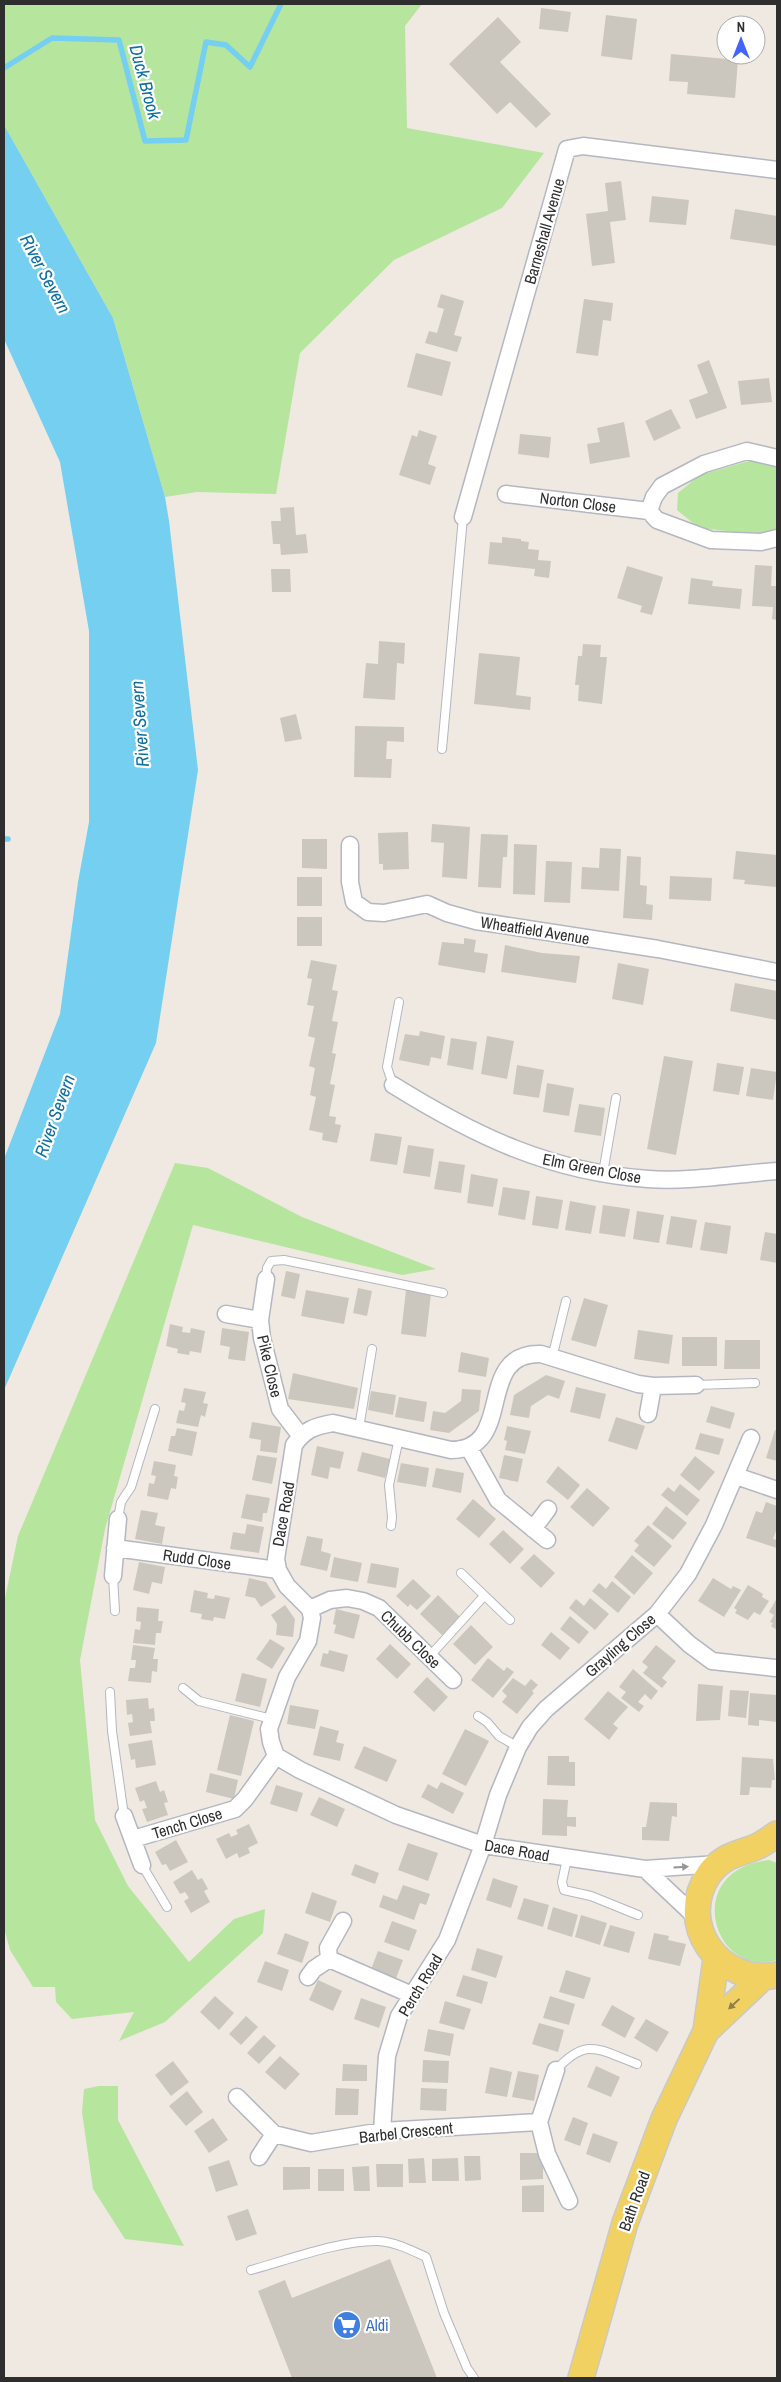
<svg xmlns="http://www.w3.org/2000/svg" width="781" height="2382" viewBox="0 0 781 2382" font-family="'Archivo Narrow',sans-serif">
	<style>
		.green { fill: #b6e59e }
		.water { fill: #75cff0 }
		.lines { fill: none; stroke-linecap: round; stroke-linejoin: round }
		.stream { stroke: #75cff0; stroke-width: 5.5 }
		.building { fill: #cbc7bf }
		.lane-casing { stroke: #b4b7c1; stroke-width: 10 }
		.street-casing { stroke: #b4b7c1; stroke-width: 19 }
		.primary-casing { stroke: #c9c9c9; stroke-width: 28 }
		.lane { stroke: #fff; stroke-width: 8 }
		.street { stroke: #fff; stroke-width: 16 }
		.primary { stroke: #f2d163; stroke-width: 25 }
		.oneway { fill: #969696 }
		.oneway2 { fill: #908048 }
		.labels { text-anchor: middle; stroke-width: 4.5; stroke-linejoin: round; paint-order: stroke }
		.street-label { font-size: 16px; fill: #2e2e2e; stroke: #fff }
		.shop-label { font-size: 16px; fill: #366cbe; stroke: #fff; text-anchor: start }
		.water-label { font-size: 18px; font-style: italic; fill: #0d6fa3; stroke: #fff }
	</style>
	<rect width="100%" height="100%" fill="#efe9e1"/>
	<!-- green -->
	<path class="green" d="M4,4H422L405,26L407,128L544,153L502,208L394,260L300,353L276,494L197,492L165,497L113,318L4,125Z
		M756,459L777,464V529L755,534L699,528L677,510L678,493L700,475Z
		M175,1163L208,1168L302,1217L436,1269L402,1275L193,1225L105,1529L80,1660L95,1820L128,1886L189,1962L234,1919L265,1909L263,1933L165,2022L119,2041L134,2012L72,2019L56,2002L55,1987H33L10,1950L4,1928V1603L18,1536Z
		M769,1860L777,1863V1960C712,1979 681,1869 769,1860Z
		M99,2086H118V2120L184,2246L125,2239L93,2189L82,2112L84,2089Z"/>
	<!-- water -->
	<path class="water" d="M4,125L113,318L165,497L169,521L198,770L156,1043L4,1390V1159L60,1014L78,882L89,822V631L60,462L4,339Z"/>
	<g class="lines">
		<!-- stream -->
		<path class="stream" d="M4,68L52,38L119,40L145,141L186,140L206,42L226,45L250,67L281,4
			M4,839H8"/>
	</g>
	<!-- building -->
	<path class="building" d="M541,8L571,12L568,32L539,29Z
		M606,15L637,19L632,60L601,56Z
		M498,17L521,42L500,62L551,114L536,128L510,102L497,114L449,64Z
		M671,54L738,60L735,98L687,94L688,82L669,81Z
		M621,181L626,220L610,222L615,263L592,266L586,214L608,211L605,183Z
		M652,196L689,200L686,225L649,222Z
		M735,209L777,216V246L730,239Z
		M441,294L464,301L454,335L462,337L457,352L425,343L429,331L437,333L444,309L437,307Z
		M584,299L613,303L611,321L603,320L598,356L576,353Z
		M416,353L451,362L442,396L407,387Z
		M709,360L727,408L696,419L689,400L708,393L697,365Z
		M769,378L772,402L741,405L738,381Z
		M671,409L681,428L654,441L645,421Z
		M624,422L630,457L590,464L587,444L600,442L597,428Z
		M419,430L437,436L428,464L436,467L430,485L399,475L412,435L417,437Z
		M520,434L551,437L549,458L518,454Z
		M294,507L296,535L306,534L308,553L281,555L280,544H273L271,521H281L280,508Z
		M502,537L521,539V541L529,542L528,549L539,550L538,560L551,561L549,578L534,576L535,569L488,564L490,542L502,543Z
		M755,565L772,566L771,586H777V620L772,619L773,607L752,606Z
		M627,566L663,577L652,615L640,612L642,606L617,598Z
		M271,569H290L291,592H272Z
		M691,578L713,581L712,586L742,589L740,609L688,604Z
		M379,641L405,643L404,664L397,663L395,700L363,698L366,663L378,664Z
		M583,644L601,645L600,657H607L602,704L578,701L579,685H575L578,656H582Z
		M479,653L520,657L516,695L531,697L530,710L474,704Z
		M296,714L302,739L285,742L280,718Z
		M355,726L404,727V742L387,741L386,759H392L391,778L354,777Z
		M432,824L470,827L467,879L442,877L444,843L431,842Z
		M408,832L409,869L383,870V864H379L378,833Z
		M481,834L508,835L507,857H503L501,888L478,887Z
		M302,839H327V869L302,868Z
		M514,844L537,845L535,895L513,894Z
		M600,848L621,849L619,891L581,889L582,867L599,868Z
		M736,851L777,855V887L744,884L745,880L733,879Z
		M627,856L641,857L640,885L647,886L646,904L653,905L652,920L623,918Z
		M546,861L572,862L570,903L544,902Z
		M670,876L712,878L711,901L669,899Z
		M297,877H322V906H297Z
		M297,917H322V946H297Z
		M464,938L476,940L474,952L488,954L485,973L438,965L442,942L464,944Z
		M505,945L542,953L580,956L576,983L501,972Z
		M311,960L337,965L332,990L338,991L332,1021L338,1022L332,1053L336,1054L330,1084L335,1085L329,1116L336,1117L335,1124L341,1125L337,1143L322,1140L323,1133L309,1130L316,1097L310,1095L315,1068L309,1066L315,1038L308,1036L314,1006L307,1005L312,979L307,978Z
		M618,963L649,969L643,1005L612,999Z
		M735,983L777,991V1020L730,1011Z
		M420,1031L445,1036L441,1059L431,1057L429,1066L399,1060L405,1034L419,1036Z
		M487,1036L514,1041L507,1079L481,1074Z
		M451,1038L477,1042L473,1070L447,1065Z
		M664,1056L693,1061L676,1155L647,1149Z
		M717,1063L744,1067L739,1095L713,1091Z
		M517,1065L544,1070L539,1098L513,1094Z
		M751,1068L777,1072L773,1100L746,1096Z
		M547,1083L574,1088L569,1116L543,1112Z
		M579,1104L605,1108L601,1136L574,1132Z
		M375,1133L402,1137L397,1165L370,1161Z
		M408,1145L434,1149L430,1177L403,1173Z
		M439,1161L465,1165L461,1193L434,1189Z
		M471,1174L498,1179L493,1207L467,1203Z
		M503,1187L530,1191L525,1220L498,1215Z
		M536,1196L563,1200L558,1229L532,1225Z
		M570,1201L596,1206L591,1234L565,1230Z
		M603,1205L630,1209L625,1237L599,1233Z
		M637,1211L664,1215L659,1243L633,1239Z
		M671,1216L697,1220L692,1248L666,1244Z
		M705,1222L731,1226L727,1254L700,1250Z
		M765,1232L777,1234V1263L760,1260Z
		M286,1271L300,1274L295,1299L281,1296Z
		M358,1288L372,1291L367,1316L353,1313Z
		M306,1290L349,1298L344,1324L301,1316Z
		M406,1290L431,1293L426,1337L401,1334Z
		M584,1298L608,1305L596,1347L571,1340Z
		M170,1324L183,1327L182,1332L190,1333L191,1328L205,1331L201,1353L190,1351L189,1355L177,1353L178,1349L166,1346Z
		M222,1328L249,1332L245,1361L228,1359L230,1347L220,1345Z
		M638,1330L673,1335L669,1364L634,1359Z
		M682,1337H717V1366H682Z
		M725,1340H760V1369H724Z
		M461,1352L489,1358L486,1377L458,1372Z
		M293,1373L358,1388L354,1409L288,1399Z
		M546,1375L565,1381L559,1399L548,1395L531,1406L529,1418L510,1415L514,1395Z
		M576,1387L606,1394L600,1419L570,1412Z
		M184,1388L206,1392L203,1403L208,1404L205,1417L201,1415L198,1427L176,1423L179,1410L184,1411L186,1403L181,1402Z
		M462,1389L481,1390L479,1411L449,1433L430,1430L433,1411L445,1413L461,1401Z
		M371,1391L396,1395L393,1415L368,1410Z
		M399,1397L427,1402L424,1422L395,1417Z
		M711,1406L735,1413L730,1429L706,1422Z
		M616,1417L645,1426L637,1450L608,1441Z
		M252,1422L281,1427L277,1453L260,1451L261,1440L249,1438Z
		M507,1426L531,1431L525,1454L505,1450L507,1441L504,1440Z
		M177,1428L197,1432L192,1456L168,1451L171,1436H175Z
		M775,1430L777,1431V1461L766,1458Z
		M700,1433L724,1439L719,1455L695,1449Z
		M317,1446L344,1452L340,1469L330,1467L328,1479L311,1475Z
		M362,1452L390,1459L385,1478L357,1471Z
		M257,1455L277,1458L272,1484L252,1480Z
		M504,1455L523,1459L518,1482L499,1478Z
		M695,1456L715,1472L699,1491L680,1475Z
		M154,1461L176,1465L174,1476L178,1477L176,1489L171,1488L168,1500L147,1496L149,1483L154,1484L156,1476L151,1475Z
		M401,1463L429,1468L426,1487L397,1482Z
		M558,1466L580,1485L568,1500L546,1482Z
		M436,1468L464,1473L461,1493L432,1487Z
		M680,1484L700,1500L687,1516L661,1495L668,1487L674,1492Z
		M587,1488L610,1508L593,1527L570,1507Z
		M246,1494L270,1498L267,1513H263L262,1522L241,1518Z
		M473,1499L496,1519L479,1538L456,1519Z
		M766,1502L777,1506V1528L773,1539L777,1540V1548L746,1538L756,1511L762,1513Z
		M666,1506L687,1523L673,1540L652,1524Z
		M141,1510L158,1513L155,1525L165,1527L162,1544L135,1539Z
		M247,1524L264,1527L259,1553L230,1549L233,1532L245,1534Z
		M648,1525L672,1546L654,1567L634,1551L639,1545L634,1541Z
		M503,1530L524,1549L510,1564L489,1544Z
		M307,1536L323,1539L321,1551L331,1554L327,1571L300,1565Z
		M534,1554L555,1573L541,1588L520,1568Z
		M632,1555L653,1573L634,1595L614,1577Z
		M334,1557L362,1563L358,1582L330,1577Z
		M139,1562L165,1567L162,1584L152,1582L149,1594L133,1590Z
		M371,1563L399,1568L396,1588L367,1583Z
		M249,1578L266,1582L276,1597L261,1607L255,1598L245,1596Z
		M713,1578L731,1589L733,1586L741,1590L724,1617L698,1601Z
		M413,1579L431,1596L417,1610L410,1604L408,1607L396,1596Z
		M612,1581L631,1597L618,1613L592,1591L599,1583L606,1589Z
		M748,1585L763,1594L762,1597L769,1601L760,1615L754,1612L748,1620L735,1613L737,1610L734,1608Z
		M194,1590L208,1593L207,1598L214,1599L215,1595L230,1598L225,1619L214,1617L213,1621L201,1619L202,1614L190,1612Z
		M438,1595L460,1617L442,1635L420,1614Z
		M590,1598L609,1614L595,1630L569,1608L576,1599L584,1606Z
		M777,1598V1630L771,1626L773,1623L770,1622L774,1615L769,1612Z
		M285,1605L295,1619L293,1637L276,1635L277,1624L271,1615Z
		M137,1607L159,1609L158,1621H163L161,1633H156L155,1645L133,1643L135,1629L140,1630L141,1622L136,1621Z
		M336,1609L360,1615L354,1639L334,1633L336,1625L333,1624Z
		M570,1616L589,1632L579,1644L560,1629Z
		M471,1625L493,1647L475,1665L453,1644Z
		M551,1632L570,1648L560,1660L541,1645Z
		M270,1639L285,1648L272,1669L256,1659Z
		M390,1644L411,1664L397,1679L376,1659Z
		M133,1645L155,1648L153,1659H158L157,1672L152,1671L151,1683L128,1681L130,1668H135L136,1660H131Z
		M656,1645L676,1661L662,1678L667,1682L662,1688L643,1673L648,1667L642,1662Z
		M329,1650L348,1655L344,1672L320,1666L323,1653L328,1654Z
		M488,1658L504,1671L507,1667L514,1672L493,1698L471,1680Z
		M633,1669L658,1691L651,1700L645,1694L638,1702L644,1706L639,1712L621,1698L626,1692L619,1687Z
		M242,1673L267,1679L260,1707L235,1701Z
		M427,1677L448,1697L434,1712L413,1692Z
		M513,1678L525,1686L531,1679L538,1685L532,1691L534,1693L517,1714L502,1702L507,1696L502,1691Z
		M698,1684L723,1686L720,1720L696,1721Z
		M730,1690L749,1691L746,1718L728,1716Z
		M608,1691L628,1707L613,1724L618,1728L609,1740L584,1719Z
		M750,1693L777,1695V1722L759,1720V1726L748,1725Z
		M148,1698L149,1709L154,1708L155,1721H150L152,1733L130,1736L128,1723L133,1722L132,1714L127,1715L126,1700Z
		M290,1705L319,1710L315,1729L287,1724Z
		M230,1715L254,1721L241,1776L217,1770Z
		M320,1726L339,1731L336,1742L344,1744L340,1761L313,1755Z
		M465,1729L489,1741L466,1786L442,1774Z
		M152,1740L156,1765L136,1768L135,1759L131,1760L128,1744Z
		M364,1746L397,1760L387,1782L354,1768Z
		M548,1756H569V1762H575V1786L547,1785Z
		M742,1757L773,1759L775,1780H772L771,1788L750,1787L749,1795H740Z
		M210,1773L238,1780L234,1799L206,1792Z
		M156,1781L160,1792L164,1790L168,1802L164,1803L168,1815L147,1822L142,1809L147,1808L144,1800L140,1802L135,1788Z
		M441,1782L464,1793L453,1814L421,1797L428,1784L437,1789Z
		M276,1785L303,1793L297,1812L270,1804Z
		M319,1797L345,1809L337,1827L310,1815Z
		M543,1799L568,1800L567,1817H576V1827L567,1826V1836L542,1835Z
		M650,1802L677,1803V1817L672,1816L669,1841L642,1840V1827H646Z
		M249,1824L258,1843L248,1848L250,1853L239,1858L237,1853L226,1859L216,1839L229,1833L231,1837L238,1834L236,1830Z
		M176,1840L188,1862L170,1871L166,1864L162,1865L155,1852Z
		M408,1843L438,1853L428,1881L398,1870Z
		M355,1864L379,1873L375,1884L351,1875Z
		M192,1870L198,1880L202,1878L208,1889L204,1891L210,1902L191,1913L184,1901L189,1898L185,1892L180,1894L173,1882Z
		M493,1878L518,1886L511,1908L486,1900Z
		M403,1885L430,1894L426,1905L420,1903L414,1920L379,1907L383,1895L397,1900Z
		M312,1892L337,1901L330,1922L305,1913Z
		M524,1898L549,1905L543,1927L517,1919Z
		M553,1907L578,1915L572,1937L547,1929Z
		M581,1915L607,1923L600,1945L575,1937Z
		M392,1921L417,1930L409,1951L384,1942Z
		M610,1925L635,1932L629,1953L603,1946Z
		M285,1933L309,1942L302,1963L277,1954Z
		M654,1933L669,1936L668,1940L686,1944L680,1966L648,1959Z
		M477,1948L503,1956L496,1978L471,1970Z
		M378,1951L403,1960L395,1981L370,1972Z
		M265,1961L289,1970L282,1991L257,1982Z
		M566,1970L591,1978L584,1999L559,1992Z
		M463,1975L488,1982L482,2004L456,1996Z
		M318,1980L342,1991L333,2011L309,2000Z
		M215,1996L234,2013L219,2030L200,2012Z
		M550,1996L575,2004L569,2025L543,2018Z
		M361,1998L386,2007L379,2028L354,2019Z
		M445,2001L471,2009L464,2030L439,2023Z
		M612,2005L635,2018L625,2038L601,2025Z
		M246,2016L258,2027L241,2045L229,2034Z
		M646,2019L669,2032L657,2052L634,2038Z
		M539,2023L564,2030L558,2052L532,2044Z
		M428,2029L454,2034L450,2056L424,2051Z
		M264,2035L276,2046L259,2064L247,2053Z
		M280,2056L300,2074L285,2090L265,2072Z
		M423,2060L449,2061L448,2083L422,2082Z
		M173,2061L189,2082L171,2096L155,2075Z
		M343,2064L367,2065V2081H342Z
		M596,2066L620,2077L611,2097L587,2087Z
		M490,2067L512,2072L507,2097L485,2093Z
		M518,2071L539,2075L534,2101L512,2097Z
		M336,2088L359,2089L358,2115H335Z
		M421,2088L447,2089L446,2111L420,2110Z
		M187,2091L203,2112L186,2126L169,2106Z
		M573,2117L588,2123L580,2146L564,2140Z
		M213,2118L228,2140L209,2153L194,2131Z
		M593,2133L618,2142L610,2163L586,2154Z
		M520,2153H543V2179L520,2180Z
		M464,2156H480L481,2180L465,2181Z
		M424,2158L426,2183H409L408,2159Z
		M458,2158L459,2181H432V2159Z
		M229,2160L238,2185L216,2192L208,2167Z
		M376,2164H403V2187H377Z
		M369,2166L370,2191H354L352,2167Z
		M283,2167H310V2189L283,2190Z
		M318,2169H344V2191H318Z
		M544,2185V2212H522V2186Z
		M248,2209L257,2234L236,2241L227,2216Z
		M390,2259L437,2378H292L258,2291L285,2280L292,2298Z"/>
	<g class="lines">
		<defs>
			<path id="lane" d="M442,749L463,517
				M393,1085L387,1067L399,1002
				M603,1173L616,1098
				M266,1279L267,1268L271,1261L284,1260L443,1293
				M552,1358L566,1301
				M696,1385L755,1383
				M359,1428L372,1349
				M118,1519L121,1502L131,1487L155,1409
				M391,1526L392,1517L389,1485L399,1438
				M461,1573L510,1620
				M113,1576L115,1611
				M429,1657L484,1596
				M183,1688L199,1701L272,1719
				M110,1692L112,1731L124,1816
				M478,1716L487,1722L499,1736L518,1747
				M567,1859L562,1882L564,1890L591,1896L638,1915
				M142,1865L167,1907
				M556,2070C587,2036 599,2050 637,2064
				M251,2270C288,2260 341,2240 378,2241C395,2242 411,2250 426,2257L444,2313L467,2368L474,2378"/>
			<path id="street" d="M506,494L649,511L654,497L662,486L704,464L747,451L777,458
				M649,511L657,520L711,540L761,542L777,538
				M463,517L567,149L583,146L777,170
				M350,845V882L354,902L368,912L384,913L427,904L447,913L476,921L658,949L777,972
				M393,1085C475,1136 550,1172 648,1179C689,1182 736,1174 777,1171
				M266,1279L260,1320L262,1338L280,1409L300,1435
				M226,1314L260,1320
				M696,1385L653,1386L638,1384L541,1354C473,1352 517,1450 451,1450L333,1423C315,1426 304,1430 294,1445L276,1559L278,1570L287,1586L310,1609L312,1618L308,1641L287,1677L269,1729L271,1742L276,1756L300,1770L396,1815L483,1845L645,1869L718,1864
				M648,1414L653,1386
				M469,1448L498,1500L547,1540
				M736,1476L777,1490
				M533,1529L548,1509
				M115,1548L278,1570
				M113,1576L118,1519
				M310,1609L330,1600L347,1598L363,1601L379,1608L453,1680
				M657,1614L689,1644L712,1661L775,1668
				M124,1816L142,1865
				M133,1839L235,1809L245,1799L276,1756
				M645,1869L698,1919
				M343,1921L328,1948L329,1959L412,1995
				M308,1977L314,1969L329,1959
				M237,2097L274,2134L311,2143L382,2131L539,2122L556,2070
				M539,2122L547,2154L569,2201
				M382,2131L387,2056L399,2016L447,1940L483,1845L498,1795L518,1747L530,1727L546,1709L657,1614L688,1574L714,1525L751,1438
				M259,2157L274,2134"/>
			<path id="primary" d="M777,1834C771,1838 764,1843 758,1846C738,1855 724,1854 709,1874C675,1924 720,1986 777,1975
				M706,2031L762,1978
				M581,2378L625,2223L664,2119L706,2031L716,1959"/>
		</defs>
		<!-- lane casing -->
		<use href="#lane" class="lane-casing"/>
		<!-- street casing -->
		<use href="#street" class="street-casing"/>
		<!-- primary casing -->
		<use href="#primary" class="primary-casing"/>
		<!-- lane -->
		<use href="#lane" class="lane"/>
		<!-- street -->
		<use href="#street" class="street"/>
		<!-- primary -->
		<use href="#primary" class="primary"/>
	</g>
	<!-- one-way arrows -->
	<defs><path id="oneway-solid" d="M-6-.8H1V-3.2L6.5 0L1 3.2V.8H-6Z" transform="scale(1.25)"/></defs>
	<use class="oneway" href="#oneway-solid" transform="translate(681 1867) rotate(-4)"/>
	<use class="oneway2" href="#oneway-solid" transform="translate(734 2004) rotate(137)"/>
	<!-- icons -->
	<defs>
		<symbol id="supermarket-disc" viewBox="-11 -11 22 22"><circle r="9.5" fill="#3f7fe0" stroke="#fff"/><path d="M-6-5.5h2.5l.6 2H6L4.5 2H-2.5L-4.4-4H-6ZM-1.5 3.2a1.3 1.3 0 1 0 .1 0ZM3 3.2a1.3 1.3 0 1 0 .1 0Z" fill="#fff"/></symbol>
	</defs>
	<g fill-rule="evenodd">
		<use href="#supermarket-disc" x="331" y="2309" width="32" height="32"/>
	</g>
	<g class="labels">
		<!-- street labels -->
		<g class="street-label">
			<text transform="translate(544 231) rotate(-74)" y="6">Barneshall Avenue</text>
			<text transform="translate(578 502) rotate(7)" y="6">Norton Close</text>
			<text transform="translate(535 930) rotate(9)" y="6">Wheatfield Avenue</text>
			<text transform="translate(592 1168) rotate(11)" y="6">Elm Green Close</text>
			<text transform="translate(270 1366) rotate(77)" y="6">Pike Close</text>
			<text transform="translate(283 1514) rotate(-80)" y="6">Dace Road</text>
			<text transform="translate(197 1559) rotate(8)" y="6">Rudd Close</text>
			<text transform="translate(411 1639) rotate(44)" y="6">Chubb Close</text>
			<text transform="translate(620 1645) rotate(-41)" y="6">Grayling Close</text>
			<text transform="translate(187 1823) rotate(-17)" y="6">Tench Close</text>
			<text transform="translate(517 1850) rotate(10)" y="6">Dace Road</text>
			<text transform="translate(420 1985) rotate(-59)" y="6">Perch Road</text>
			<text transform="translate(406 2132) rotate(-6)" y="6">Barbel Crescent</text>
			<text transform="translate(634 2201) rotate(-70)" y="6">Bath Road</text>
		</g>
		<!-- shop labels -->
		<g class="shop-label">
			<text x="366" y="2331">Aldi</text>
		</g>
		<!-- water labels -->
		<g class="water-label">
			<text transform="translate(145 82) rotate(75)" y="6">Duck Brook</text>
			<text transform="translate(45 274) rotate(62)" y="6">River Severn</text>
			<text transform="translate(140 724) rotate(-94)" y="6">River Severn</text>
			<text transform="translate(55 1116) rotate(-70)" y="6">River Severn</text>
		</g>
	</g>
	<!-- border -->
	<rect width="781" height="2382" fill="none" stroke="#2e2e2e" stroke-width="10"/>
	<!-- north arrow -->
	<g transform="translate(741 40)"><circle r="24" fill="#ffffff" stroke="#ababab"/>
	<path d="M0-4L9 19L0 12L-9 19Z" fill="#4264fb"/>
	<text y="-8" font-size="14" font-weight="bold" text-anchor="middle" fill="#2e2e2e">N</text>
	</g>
</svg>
